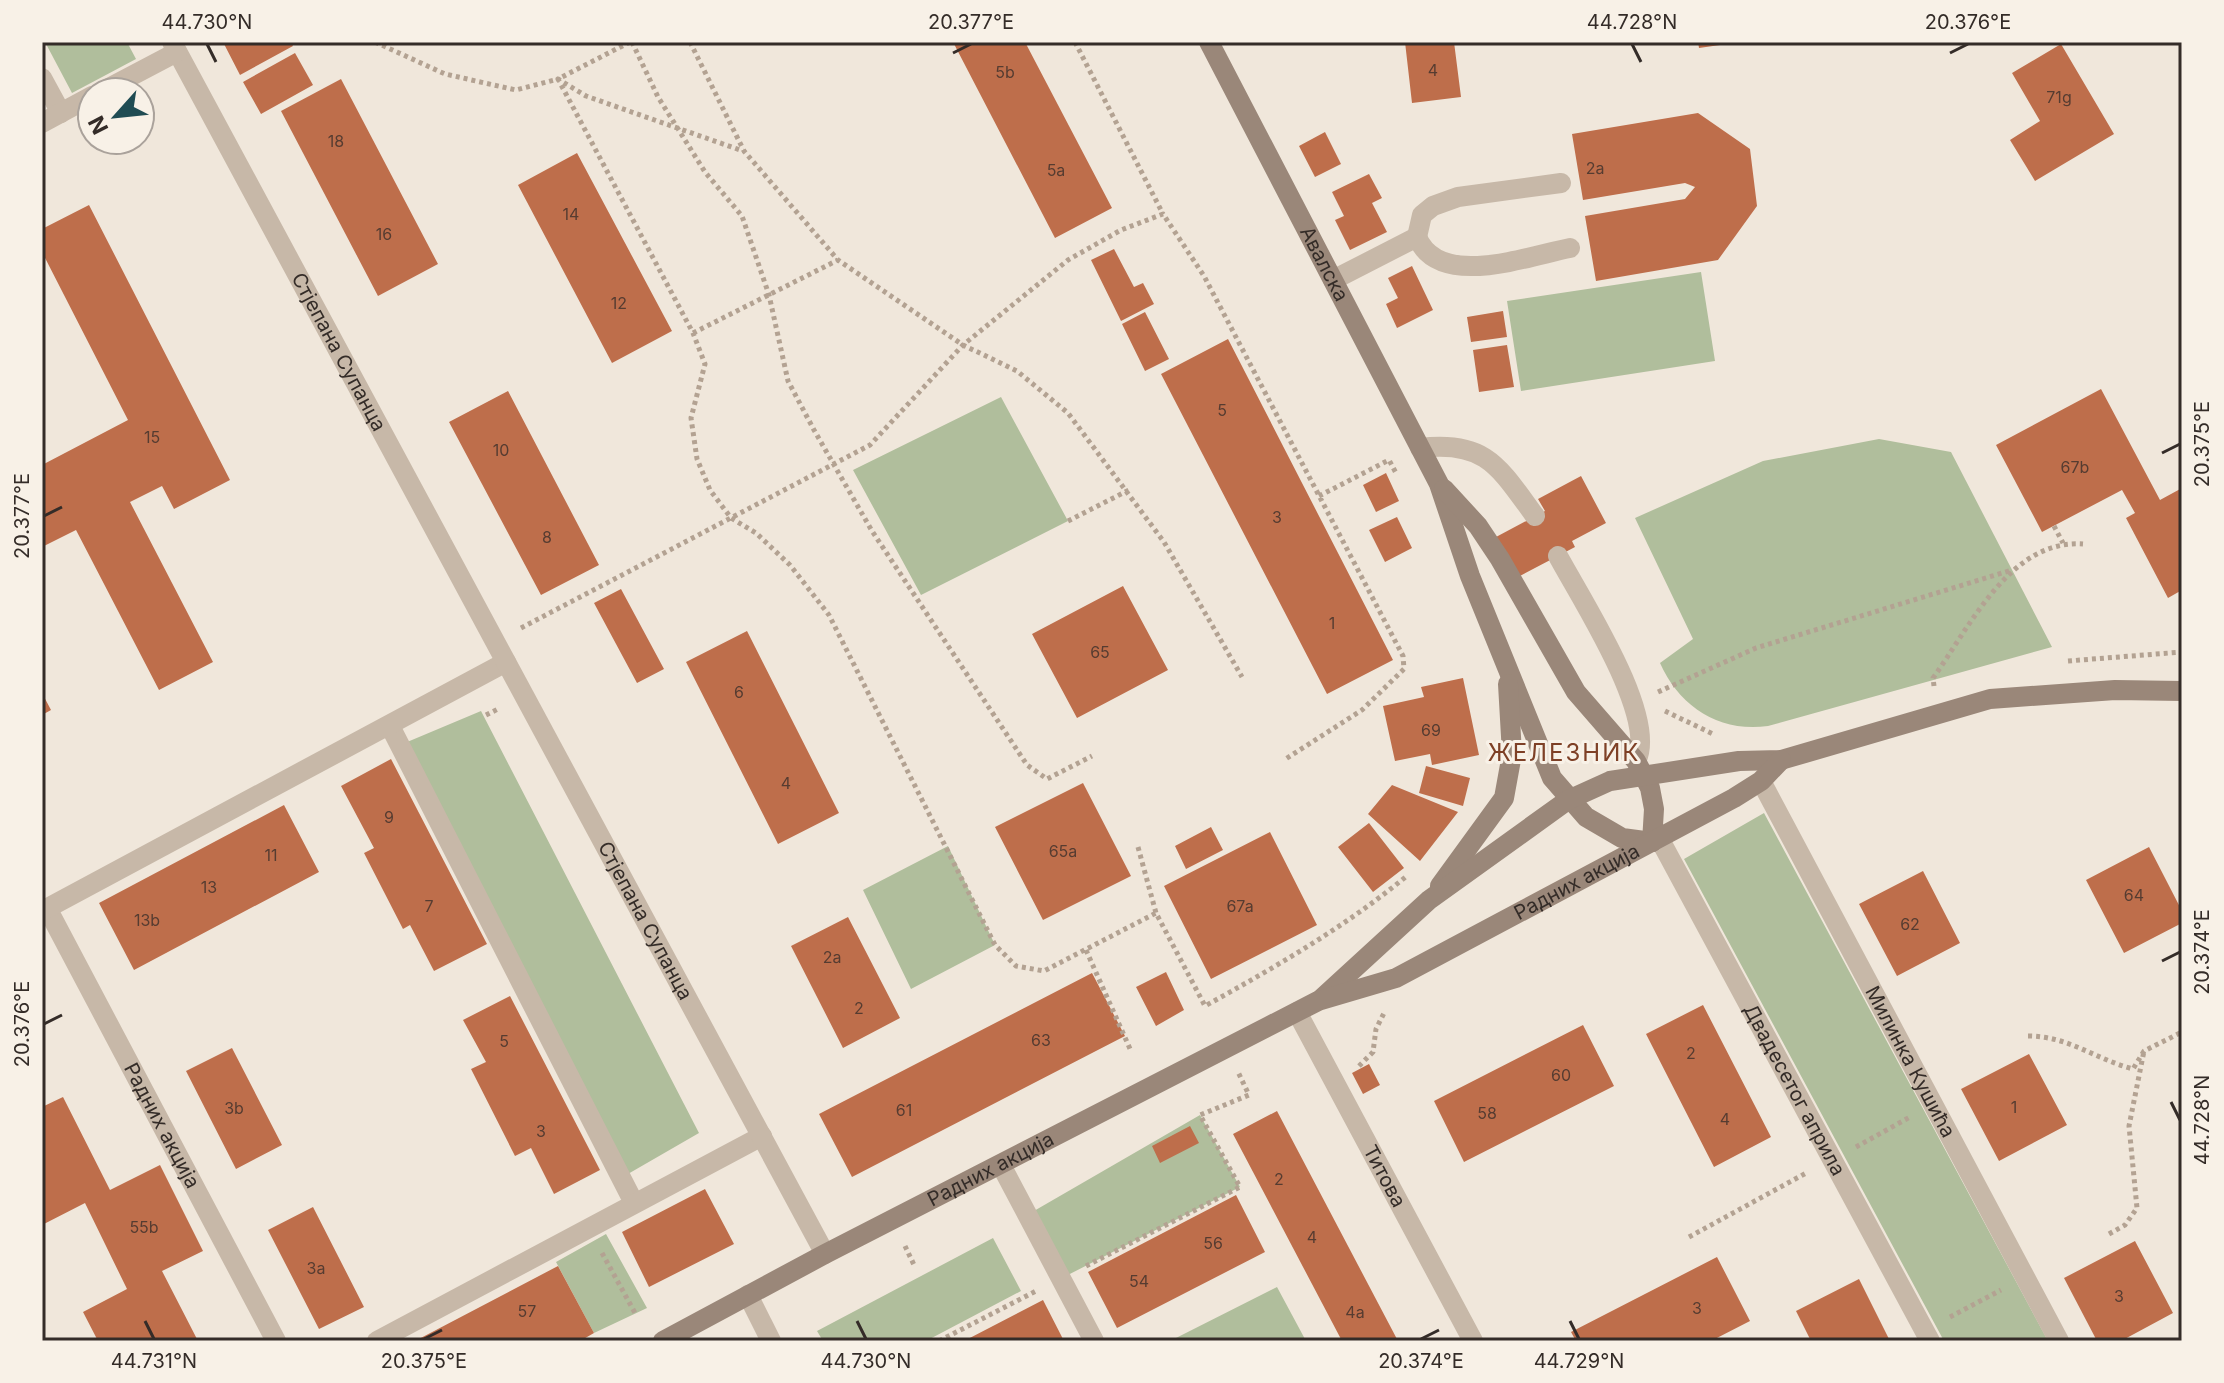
<svg xmlns="http://www.w3.org/2000/svg" width="2224" height="1383" viewBox="0 0 2224 1383" font-family="Inter,sans-serif">
	<style>
		.green { fill: #b0be9c }
		.building { fill: #be6e4b }
		.lines { fill: none; stroke-linecap: round; stroke-linejoin: round }
		.path { stroke: #b3a292; stroke-width: 5; stroke-dasharray: 4 4; stroke-linecap: butt }
		.service { stroke: #c7b8a8; stroke-width: 20 }
		.minor { stroke: #c7b8a8; stroke-width: 20 }
		.secondary { stroke: #9a8779; stroke-width: 20 }
		.ticks { fill: none; stroke: #342c28; stroke-width: 3 }
		.labels { text-anchor: middle; stroke-width: 6; stroke-linejoin: round; paint-order: stroke }
		.number-label { font-size: 16px; fill: #563c31 }
		.street-label { font-size: 20px; fill: #342c28; stroke: #f8f1e7 }
		.quarter-label { font-size: 24px; letter-spacing: 2px; fill: #7e4026; stroke: #f8f1e7 }
		.neatline { fill: none; stroke: #342c28; stroke-width: 3 }
		.ticks-label { font-size: 20px; text-anchor: middle; fill: #342c28 }
	</style>
	<rect width="100%" height="100%" fill="#f0e7db"/>
	<!-- green -->
	<path class="green" d="M45,42H127L136,59L72,93Z
		M1701,272L1715,361L1521,391L1507,301Z
		M1001,397L1068,521L921,595L853,470Z
		M1879,439L1951,452L2052,647L1768,726C1719,733 1679,706 1660,663L1693,639L1635,518L1763,461Z
		M481,711L699,1133L621,1178L400,745Z
		M1764,813L2048,1341H1944L1684,859Z
		M948,846L995,945L911,989L863,890Z
		M1200,1115L1240,1187L1062,1278L1027,1215Z
		M606,1234L647,1308L594,1333L556,1262Z
		M993,1238L1021,1291L926,1341H823L817,1331Z
		M1277,1287L1306,1341H1170Z"/>
	<!-- building -->
	<path class="building" d="M223,42H291L293,46L240,75Z
		M953,42H1025L1112,208L1055,238Z
		M1405,42H1454L1461,97L1412,103Z
		M1698,42H1727V44L1699,48Z
		M2061,44L2114,134L2035,181L2010,140L2040,121L2012,73Z
		M295,53L313,85L261,114L243,82Z
		M341,79L438,264L378,296L281,111Z
		M1698,113L1750,149L1757,206L1718,260L1596,281L1585,216L1685,199L1695,187L1685,183L1583,200L1572,134Z
		M1325,132L1341,164L1315,177L1299,146Z
		M577,153L672,331L612,363L518,185Z
		M1369,174L1382,198L1372,203L1387,232L1350,250L1335,220L1344,216L1332,192Z
		M89,205L230,480L174,509L162,486L130,502L213,662L159,690L76,530L42,547V465L128,420L42,252V229Z
		M1114,249L1134,287L1143,283L1154,304L1121,321L1091,260Z
		M1412,266L1433,310L1397,328L1386,304L1398,298L1388,278Z
		M1503,311L1507,337L1471,342L1467,317Z
		M1145,312L1169,359L1145,371L1122,324Z
		M1228,339L1393,660L1327,694L1161,374Z
		M1507,345L1514,387L1479,392L1473,350Z
		M2101,389L2160,500L2182,488V590L2168,598L2126,518L2135,513L2122,490L2042,532L1996,445Z
		M508,391L599,565L541,595L449,422Z
		M1386,473L1399,501L1376,512L1363,485Z
		M1581,476L1606,523L1572,541L1575,547L1518,577L1496,537L1545,511L1538,499Z
		M1397,517L1412,548L1385,562L1369,530Z
		M1123,586L1168,670L1077,718L1032,634Z
		M621,589L664,669L637,683L594,603Z
		M747,631L839,813L778,844L686,662Z
		M1463,678L1479,755L1432,765L1430,754L1395,761L1383,706L1424,697L1421,687Z
		M42,693L51,710L42,715Z
		M391,759L487,944L434,971L410,925L403,929L364,853L374,848L341,786Z
		M1426,766L1470,778L1463,806L1419,793Z
		M1083,783L1131,876L1043,920L995,827Z
		M1392,785L1458,812L1420,861L1368,814Z
		M284,805L319,872L134,970L99,903Z
		M1369,823L1404,868L1373,892L1338,847Z
		M1211,827L1223,850L1186,869L1175,846Z
		M1270,832L1317,925L1211,979L1164,886Z
		M2149,847L2182,911V923L2124,953L2086,880Z
		M1923,871L1960,943L1897,976L1859,904Z
		M848,917L900,1018L843,1048L791,946Z
		M1166,972L1184,1010L1156,1026L1136,987Z
		M1092,973L1125,1036L852,1177L819,1114Z
		M510,996L600,1170L554,1194L531,1148L515,1156L471,1069L486,1062L463,1020Z
		M1703,1005L1771,1137L1714,1167L1646,1034Z
		M1583,1025L1614,1086L1464,1162L1434,1101Z
		M232,1048L282,1145L236,1169L186,1071Z
		M2029,1054L2067,1125L1999,1161L1961,1089Z
		M1369,1064L1380,1085L1363,1094L1352,1073Z
		M63,1097L110,1190L160,1165L203,1251L162,1271L198,1341H98L83,1312L127,1289L85,1203L42,1225V1107Z
		M1277,1111L1288,1132L1398,1341H1342L1233,1134Z
		M1190,1126L1199,1143L1160,1163L1152,1146Z
		M705,1189L734,1244L649,1287L622,1232Z
		M1236,1195L1265,1252L1117,1328L1088,1272Z
		M313,1207L364,1307L319,1329L268,1230Z
		M2135,1241L2173,1313L2121,1341H2097L2064,1278Z
		M1717,1257L1750,1321L1711,1341H1576L1571,1332Z
		M558,1266L594,1333L580,1341H415Z
		M1859,1279L1890,1341H1811L1796,1311Z
		M1043,1300L1064,1341H964Z"/>
	<g class="lines">
		<!-- path -->
		<path class="path" d="M375,42L445,74L516,90L558,79L586,96L743,151
			M630,42L558,79L693,333L705,364L691,418L697,459L710,490L731,518L756,533L790,565L829,615L995,945L1016,966L1044,971L1156,913L1205,1006C1277,966 1345,927 1408,875
			M632,42L658,97L705,172L742,216L769,295L788,381L814,430L872,531L1027,765L1047,779L1092,756
			M690,42L744,151L838,260L963,345L1017,371L1068,413L1164,542L1242,677
			M1075,42L1163,214
			M693,333L838,260
			M1319,496L1389,460L1396,473
			M1068,521L1129,490
			M2054,526L2063,543
			M521,628L870,445L963,345L1068,260L1121,230L1163,214L1204,276L1403,656L1404,669L1362,710L1284,760
			M2068,661L2182,652
			M1934,686L1933,678C1970,627 2010,539 2083,544
			M1658,692L1756,648L2012,570
			M1665,711L1713,734
			M486,715L500,708
			M1138,847L1156,913
			M1086,950L1131,1051
			M2028,1036C2068,1036 2095,1059 2133,1069L2144,1051L2182,1032
			M1359,1066L1373,1052L1376,1029L1384,1013
			M1856,1147L1910,1117
			M2109,1234L2125,1225L2137,1208L2129,1126L2144,1051
			M1689,1237L1808,1172
			M905,1246L915,1267
			M602,1253L635,1313
			M1086,1266L1240,1187L1200,1115L1249,1095L1238,1072
			M1950,1317L2001,1290
			M939,1341L1038,1290"/>
		<!-- service -->
		<g class="service">
			<path d="M42,78L61,113"/>
			<path d="M1417,237L1422,215L1433,206L1458,197L1561,183"/>
			<path d="M1333,280L1417,237C1439,290 1528,256 1570,248"/>
			<path d="M1420,448C1486,440 1499,467 1535,516"/>
			<path d="M1558,556C1581,599 1659,718 1636,761"/>
			<path d="M390,726L634,1203"/>
			<path id="s1" d="M47,908L276,1341"/>
			<path d="M42,911L506,662"/>
			<path d="M377,1341L762,1136"/>
		</g>
		<!-- minor -->
		<g class="minor">
			<path id="s2" d="M172,42L825,1254"/>
			<path d="M101,92L177,52"/>
			<path d="M42,123L92,96"/>
			<path id="s3" d="M1761,781L2059,1341"/>
			<path id="s4" d="M1659,838L1930,1341"/>
			<path id="s5" d="M1297,1012L1473,1341"/>
			<path d="M1001,1165L1094,1341"/>
			<path d="M748,1295L771,1341"/>
		</g>
		<!-- secondary -->
		<g class="secondary">
			<path id="s6" d="M1209,42L1439,484L1470,576L1552,778L1586,817L1622,838L1652,842"/>
			<path d="M1444,489L1478,526L1500,559L1576,692L1636,761L1650,788L1654,809L1652,842"/>
			<path d="M1440,886L1504,798L1512,754L1508,684"/>
			<path d="M1321,999L1429,900L1568,800L1610,781L1739,761L1781,760L1990,699L2115,690L2182,691"/>
			<path id="s7" d="M663,1341L825,1254L1318,1001L1396,978L1734,798L1761,781L1781,760"/>
		</g>
	</g>
	<!-- ticks -->
	<path class="ticks" d="M207,44L216,62M1632,44L1641,62M953,53L971,44M1950,53L1968,44M2162,453L2180,444M44,516L62,507M2162,961L2180,952M44,1024L62,1015M2171,1102L2180,1120M145,1321L154,1339M857,1321L866,1339M1570,1321L1579,1339M424,1339L442,1330M1421,1339L1439,1330"/>
	<g class="labels">
		<!-- number labels -->
		<g class="number-label">
			<text x="1433" y="76">4</text>
			<text x="1005" y="78">5b</text>
			<text x="2059" y="103">71g</text>
			<text x="336" y="147">18</text>
			<text x="1595" y="174">2a</text>
			<text x="1056" y="176">5a</text>
			<text x="571" y="220">14</text>
			<text x="384" y="240">16</text>
			<text x="619" y="309">12</text>
			<text x="1222" y="416">5</text>
			<text x="152" y="443">15</text>
			<text x="501" y="456">10</text>
			<text x="2075" y="473">67b</text>
			<text x="1277" y="523">3</text>
			<text x="547" y="543">8</text>
			<text x="1332" y="629">1</text>
			<text x="1100" y="658">65</text>
			<text x="739" y="698">6</text>
			<text x="1431" y="736">69</text>
			<text x="786" y="789">4</text>
			<text x="389" y="823">9</text>
			<text x="1063" y="857">65a</text>
			<text x="271" y="861">11</text>
			<text x="209" y="893">13</text>
			<text x="2134" y="901">64</text>
			<text x="429" y="912">7</text>
			<text x="1240" y="912">67a</text>
			<text x="147" y="926">13b</text>
			<text x="1910" y="930">62</text>
			<text x="832" y="963">2a</text>
			<text x="859" y="1014">2</text>
			<text x="1041" y="1046">63</text>
			<text x="504" y="1047">5</text>
			<text x="1691" y="1059">2</text>
			<text x="1561" y="1081">60</text>
			<text x="2014" y="1113">1</text>
			<text x="234" y="1114">3b</text>
			<text x="904" y="1116">61</text>
			<text x="1487" y="1119">58</text>
			<text x="1725" y="1125">4</text>
			<text x="541" y="1137">3</text>
			<text x="1279" y="1185">2</text>
			<text x="144" y="1233">55b</text>
			<text x="1312" y="1243">4</text>
			<text x="1213" y="1249">56</text>
			<text x="316" y="1274">3a</text>
			<text x="1139" y="1287">54</text>
			<text x="2119" y="1302">3</text>
			<text x="1697" y="1314">3</text>
			<text x="527" y="1317">57</text>
			<text x="1355" y="1318">4a</text>
		</g>
		<!-- street labels -->
		<g class="street-label">
			<text dy="7" stroke="none"><textPath href="#s6" startOffset="250">Авалска</textPath></text>
			<text dy="7" stroke="none"><textPath href="#s2" startOffset="352">Стјепана Супанца</textPath></text>
			<text dy="7" stroke="none"><textPath href="#s7" startOffset="1024">Радних акција</textPath></text>
			<text dy="7" stroke="none"><textPath href="#s2" startOffset="998">Стјепана Супанца</textPath></text>
			<text dy="7" stroke="none"><textPath href="#s3" startOffset="318">Милинка Кушића</textPath></text>
			<text dy="7" stroke="none"><textPath href="#s4" startOffset="286">Двадесетог априла</textPath></text>
			<text dy="7" stroke="none"><textPath href="#s1" startOffset="246">Радних акција</textPath></text>
			<text dy="7" stroke="none"><textPath href="#s7" startOffset="370">Радних акција</textPath></text>
			<text dy="7" stroke="none"><textPath href="#s5" startOffset="186">Титова</textPath></text>
		</g>
		<!-- quarter labels -->
		<g class="quarter-label">
			<text x="1564" y="761">ЖЕЛЕЗНИК</text>
		</g>
	</g>
	<!-- border -->
	<rect width="2224" height="1383" fill="none" stroke="#f8f1e7" stroke-width="88"/>
	<!-- north arrow -->
	<g transform="translate(116 116) rotate(243)"><circle r="38" fill="#f8f1e7" stroke="#aaa29b" stroke-width="2"/>
	<path d="M0-6L14 30L0 20L-14 30Z" fill="#204c53"/>
	<text y="-12" font-size="22" font-weight="bold" text-anchor="middle" fill="#342c28">N</text>
	</g>
	<rect x="44" y="44" width="2136" height="1295" class="neatline"/>
	<g class="ticks-label">
		<text x="207" y="29">44.730°N</text>
		<text x="971" y="29">20.377°E</text>
		<text x="1632" y="29">44.728°N</text>
		<text x="1968" y="29">20.376°E</text>
		<text transform="translate(2202 444) rotate(-90)" y="7">20.375°E</text>
		<text transform="translate(22 516) rotate(-90)" y="7">20.377°E</text>
		<text transform="translate(2202 952) rotate(-90)" y="7">20.374°E</text>
		<text transform="translate(22 1024) rotate(-90)" y="7">20.376°E</text>
		<text transform="translate(2202 1120) rotate(-90)" y="7">44.728°N</text>
		<text x="154" y="1368">44.731°N</text>
		<text x="424" y="1368">20.375°E</text>
		<text x="866" y="1368">44.730°N</text>
		<text x="1421" y="1368">20.374°E</text>
		<text x="1579" y="1368">44.729°N</text>
	</g>
</svg>
